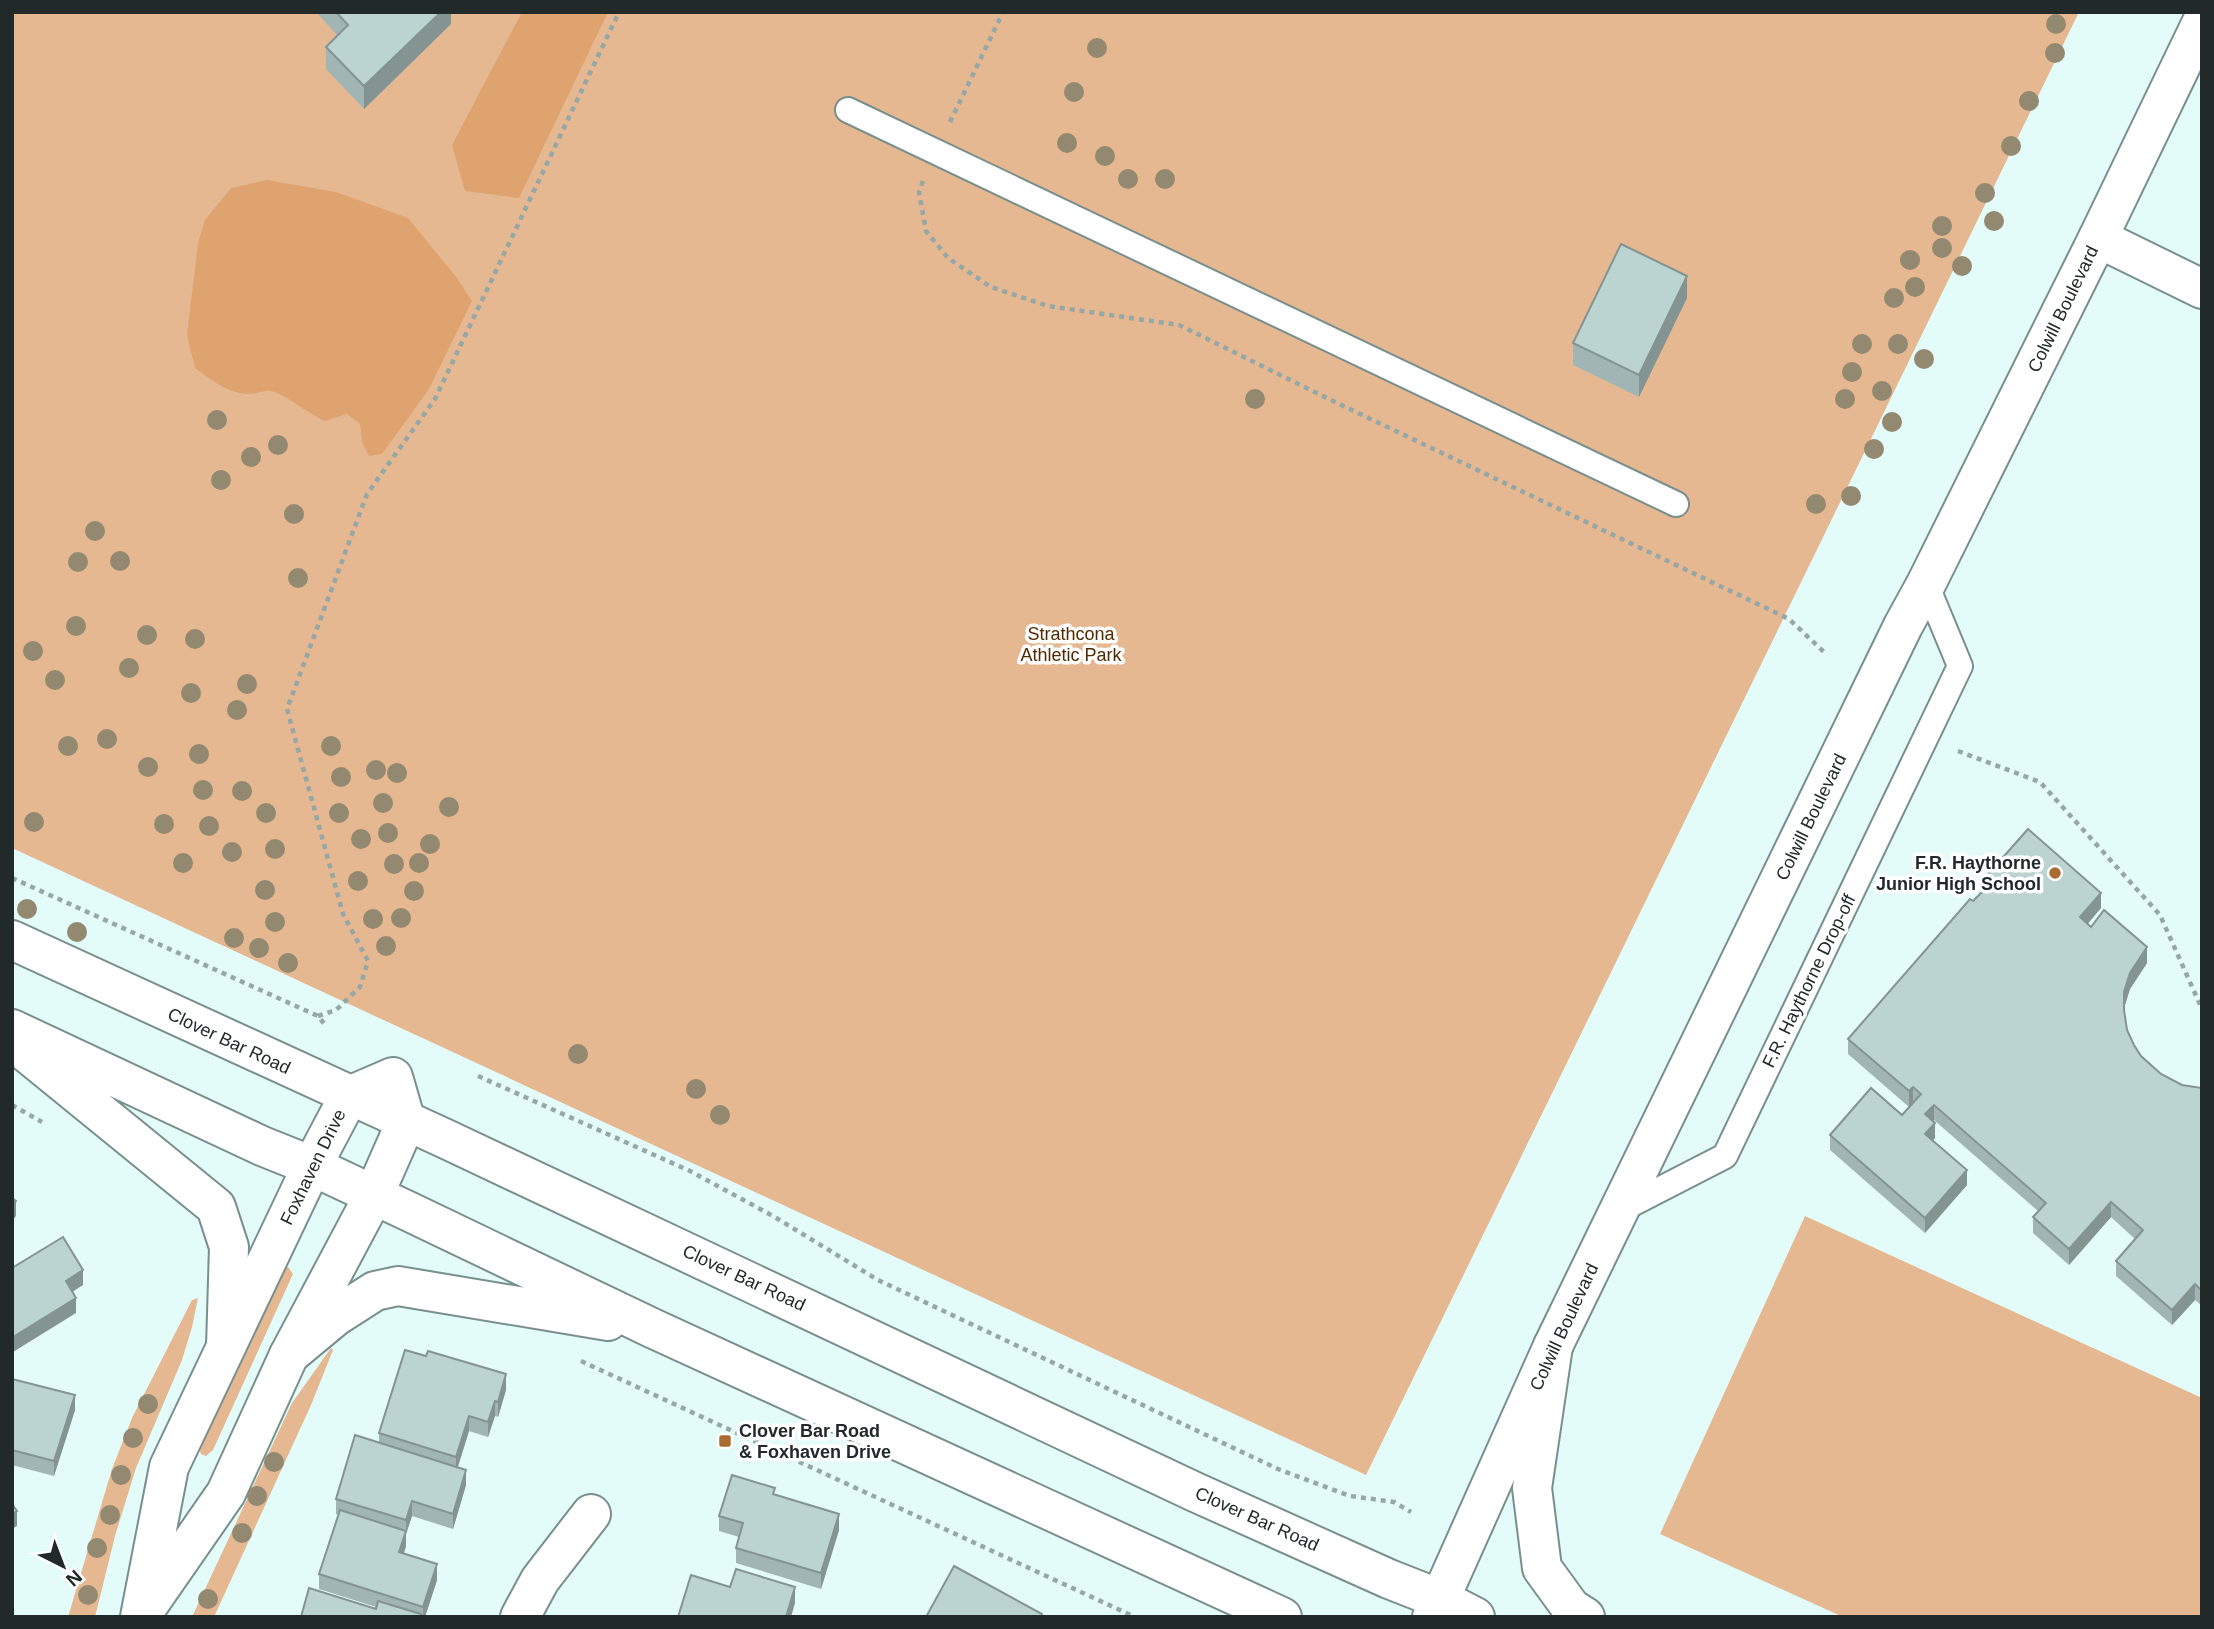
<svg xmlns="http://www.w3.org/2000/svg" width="2214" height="1629" viewBox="0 0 2214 1629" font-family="Helvetica,sans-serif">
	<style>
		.green { fill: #e5b891 }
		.forest { fill: #dfa36f }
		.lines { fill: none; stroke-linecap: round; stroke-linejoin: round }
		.service-casing { stroke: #798f8e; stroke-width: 28 }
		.minor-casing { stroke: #798f8e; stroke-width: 42 }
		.tertiary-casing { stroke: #798f8e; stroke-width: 42 }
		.secondary-casing { stroke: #798f8e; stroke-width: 42 }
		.path { stroke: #95a7a6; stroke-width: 4.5; stroke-dasharray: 5 5; stroke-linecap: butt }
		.service { stroke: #fff; stroke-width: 24 }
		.minor { stroke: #fff; stroke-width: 38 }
		.tertiary { stroke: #fff; stroke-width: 38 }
		.secondary { stroke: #fff; stroke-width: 38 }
		.tree { fill: #938970 }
		.wall { fill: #a1b5b4 }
		.shaded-wall { fill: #839492 }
		.building { fill: #bbd3d1; stroke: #839492; stroke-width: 2 }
		.poi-dot { fill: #aa6d31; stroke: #fff; stroke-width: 2.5 }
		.labels { text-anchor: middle; stroke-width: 7; stroke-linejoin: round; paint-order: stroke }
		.street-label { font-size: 18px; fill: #212a29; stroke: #fff }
		.park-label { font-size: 18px; fill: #512b00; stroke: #fff }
		.poi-label { font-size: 18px; font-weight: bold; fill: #212a29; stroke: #fff; text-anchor: end }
	</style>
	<rect width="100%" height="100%" fill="#e3fbf9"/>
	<!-- green -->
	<path class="green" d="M12,12H2079L1366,1475L12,848Z
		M1805,1216L2202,1398V1617H1843L1660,1534Z
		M288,1267L293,1274L213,1450L206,1456L201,1454L199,1448L285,1268Z
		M198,1298L192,1327L182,1360L136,1468L115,1536L95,1617H68L112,1469L132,1418L192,1300Z
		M331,1348L333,1350L311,1405L214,1617H192L292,1403Z"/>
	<!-- forest -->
	<path class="forest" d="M522,12H608L519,198L465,191L452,145Z
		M267,180L336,192L408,218L457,278L472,301L429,389L382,454L369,456L362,442L360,424L347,414L325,421C311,415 281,392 271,391C264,390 257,394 249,394C228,394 211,379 195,368L187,335L198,243L205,220L231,188Z"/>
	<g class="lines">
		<defs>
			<path id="service" d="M848,110L1676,504
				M1620,1210L1725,1156L1960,666L1926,584"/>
			<path id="minor" d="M2098,238L2202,289
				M520,1617L540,1580L591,1514"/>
			<path id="tertiary" d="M140,1617L169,1467L312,1166L349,1096L393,1077L406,1122L373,1197L289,1355L226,1493L140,1617
				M1432,1617L1553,1346L1903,626L1926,584L2098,238L2202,22"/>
			<path id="secondary" d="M12,940L446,1139L1195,1492L1389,1579L1440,1599L1475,1617
				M12,1029L262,1146L312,1166L410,1212L652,1328L1282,1617
				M22,1049L216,1207L229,1247L226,1347
				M1553,1346L1532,1488L1542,1568L1571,1608L1585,1617
				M289,1355L336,1316L375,1291L398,1286L608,1321"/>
		</defs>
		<!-- service casing -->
		<use href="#service" class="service-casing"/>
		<!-- minor casing -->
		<use href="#minor" class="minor-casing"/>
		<!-- tertiary casing -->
		<use href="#tertiary" class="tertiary-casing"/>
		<!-- secondary casing -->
		<use href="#secondary" class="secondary-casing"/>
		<!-- path -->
		<path class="path" d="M950,122L1003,12
			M923,181L919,192L926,231L948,258L991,287L1048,306L1179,325L1333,401L1789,619L1824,652
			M1958,751L2040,782L2160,915L2202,1009
			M12,878L318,1016L326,1026
			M318,1016L336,1010L360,987L368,961L343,914L287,709L367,494L435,399L619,12
			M478,1076L690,1171L773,1216L878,1280L1278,1469L1350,1496L1394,1502L1411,1512
			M12,1105L42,1122
			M581,1361L1135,1617"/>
		<!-- service -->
		<use href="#service" class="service"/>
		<!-- minor -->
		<use href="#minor" class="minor"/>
		<!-- tertiary -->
		<use href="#tertiary" class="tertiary"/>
		<!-- secondary -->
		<use href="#secondary" class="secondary"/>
	</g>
	<!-- trees -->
	<g class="tree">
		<circle cx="2056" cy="24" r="10"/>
		<circle cx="1097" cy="48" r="10"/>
		<circle cx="2055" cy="53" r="10"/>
		<circle cx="1074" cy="92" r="10"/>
		<circle cx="2029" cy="101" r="10"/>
		<circle cx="1067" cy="143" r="10"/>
		<circle cx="2011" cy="146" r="10"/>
		<circle cx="1105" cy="156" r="10"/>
		<circle cx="1128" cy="179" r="10"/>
		<circle cx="1165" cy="179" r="10"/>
		<circle cx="1985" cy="193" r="10"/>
		<circle cx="1994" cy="221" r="10"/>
		<circle cx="1942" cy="226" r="10"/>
		<circle cx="1942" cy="248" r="10"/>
		<circle cx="1910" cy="260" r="10"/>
		<circle cx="1962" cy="266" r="10"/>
		<circle cx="1915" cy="287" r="10"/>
		<circle cx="1894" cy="298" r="10"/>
		<circle cx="1862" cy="344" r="10"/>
		<circle cx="1898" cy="344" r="10"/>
		<circle cx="1924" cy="359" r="10"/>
		<circle cx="1852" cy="372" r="10"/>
		<circle cx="1882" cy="391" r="10"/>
		<circle cx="1255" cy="399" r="10"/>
		<circle cx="1845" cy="399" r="10"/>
		<circle cx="217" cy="420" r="10"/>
		<circle cx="1892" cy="422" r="10"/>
		<circle cx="278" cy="445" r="10"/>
		<circle cx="1874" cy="449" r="10"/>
		<circle cx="251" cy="457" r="10"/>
		<circle cx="221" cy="480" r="10"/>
		<circle cx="1851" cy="496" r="10"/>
		<circle cx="1816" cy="504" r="10"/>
		<circle cx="294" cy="514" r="10"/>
		<circle cx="95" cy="531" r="10"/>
		<circle cx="120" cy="561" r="10"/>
		<circle cx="78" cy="562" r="10"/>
		<circle cx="298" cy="578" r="10"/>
		<circle cx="76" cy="626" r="10"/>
		<circle cx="147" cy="635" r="10"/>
		<circle cx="195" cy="639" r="10"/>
		<circle cx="33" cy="651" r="10"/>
		<circle cx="129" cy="668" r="10"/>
		<circle cx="55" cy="680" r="10"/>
		<circle cx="247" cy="684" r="10"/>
		<circle cx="191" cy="693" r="10"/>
		<circle cx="237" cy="710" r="10"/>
		<circle cx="107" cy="739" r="10"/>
		<circle cx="68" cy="746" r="10"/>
		<circle cx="331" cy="746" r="10"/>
		<circle cx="199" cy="754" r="10"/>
		<circle cx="148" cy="767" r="10"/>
		<circle cx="376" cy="770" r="10"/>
		<circle cx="397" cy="773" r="10"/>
		<circle cx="341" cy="777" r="10"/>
		<circle cx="203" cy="790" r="10"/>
		<circle cx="242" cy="791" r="10"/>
		<circle cx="383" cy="803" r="10"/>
		<circle cx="449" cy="807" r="10"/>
		<circle cx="266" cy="813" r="10"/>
		<circle cx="339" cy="813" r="10"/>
		<circle cx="34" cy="822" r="10"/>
		<circle cx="164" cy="824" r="10"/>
		<circle cx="209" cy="826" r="10"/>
		<circle cx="388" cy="833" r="10"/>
		<circle cx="361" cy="839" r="10"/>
		<circle cx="430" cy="844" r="10"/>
		<circle cx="275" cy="849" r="10"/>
		<circle cx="232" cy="852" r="10"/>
		<circle cx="183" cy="863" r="10"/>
		<circle cx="419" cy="863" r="10"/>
		<circle cx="394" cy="864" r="10"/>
		<circle cx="358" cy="881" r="10"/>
		<circle cx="265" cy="890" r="10"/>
		<circle cx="414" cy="891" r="10"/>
		<circle cx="27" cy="909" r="10"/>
		<circle cx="401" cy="918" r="10"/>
		<circle cx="373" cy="919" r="10"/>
		<circle cx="275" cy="922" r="10"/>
		<circle cx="77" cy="932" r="10"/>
		<circle cx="234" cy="938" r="10"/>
		<circle cx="386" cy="946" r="10"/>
		<circle cx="259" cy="948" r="10"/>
		<circle cx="288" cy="963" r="10"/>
		<circle cx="578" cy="1054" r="10"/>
		<circle cx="696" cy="1089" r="10"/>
		<circle cx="720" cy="1115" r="10"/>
		<circle cx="148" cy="1404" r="10"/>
		<circle cx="133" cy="1438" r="10"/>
		<circle cx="274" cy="1462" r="10"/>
		<circle cx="121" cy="1475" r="10"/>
		<circle cx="257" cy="1496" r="10"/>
		<circle cx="110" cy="1515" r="10"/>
		<circle cx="242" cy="1533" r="10"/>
		<circle cx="97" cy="1548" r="10"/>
		<circle cx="88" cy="1595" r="10"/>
		<circle cx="208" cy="1599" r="10"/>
	</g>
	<!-- wall -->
	<path class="wall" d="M316,12H451V24L364,109L326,69V47L337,35Z
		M1687,298L1639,397L1573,365V343Z
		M1982,881L2101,908L2087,924L2147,963L2130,989L2124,1008L2127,1030L2134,1045L2141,1056L2161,1074L2182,1085L2202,1088V1306L2195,1300L2172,1325L2116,1276V1261L2135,1239L2111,1217L2069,1265L2033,1233V1217L2038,1211L1934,1120L1935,1138L1933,1140L1967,1185L1925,1233L1830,1150V1135L1902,1115L1913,1103L1909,1107L1848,1054V1039L1982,891Z
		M12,1379L75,1410L54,1476L12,1465V1478Z
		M506,1390L498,1417L495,1416L488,1437L469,1431L458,1467L466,1485L453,1529L412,1516L406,1534V1546L404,1554L437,1580L425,1617H301L376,1609V1607L319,1589V1574L338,1515L336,1514V1499L379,1442V1433Z
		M775,1495L839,1530L821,1589L736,1563V1548L739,1537L719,1531V1516Z"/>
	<!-- shaded-wall -->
	<path class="shaded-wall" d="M441,12H451V24L364,109V86Z
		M1687,276V298L1639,397V375Z
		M2101,893V908L2080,933V917Z
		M2147,947V963L2130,989L2124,1008V992L2130,973Z
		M1913,1087V1102L1909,1107V1091Z
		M1934,1105V1120L1925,1129V1114Z
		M1935,1123V1138L1925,1149V1134Z
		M1967,1170V1185L1925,1233V1218Z
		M16,1201V1216L12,1221V1206Z
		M2111,1202V1217L2069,1265V1249Z
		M83,1270V1285L66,1296V1281Z
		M2195,1284V1300L2172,1325V1310Z
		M76,1298V1313L13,1352V1337Z
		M506,1374V1390L498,1417V1402Z
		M75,1395V1410L54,1476V1461Z
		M495,1401V1416L488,1437V1422Z
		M469,1416V1431L456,1472V1457Z
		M466,1470V1485L453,1529V1514Z
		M412,1501V1516L406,1534V1546L399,1568V1552L406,1533V1520Z
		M17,1511V1526L12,1529V1514Z
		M839,1514V1530L821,1589V1573Z
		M437,1564V1580L425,1617H423V1607Z
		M795,1587V1603L791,1617H786Z"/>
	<!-- building -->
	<path class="building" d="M336,12H441L364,86L326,47L348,25Z
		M1621,244L1687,276L1639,375L1573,343Z
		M2028,829L2101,893L2080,917L2091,927L2104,910L2147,947L2130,973L2124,992V1010L2127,1030L2134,1045L2141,1056L2161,1074L2182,1085L2202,1088V1291L2195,1284L2172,1310L2116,1261L2143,1230L2111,1202L2069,1249L2033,1217L2046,1203L1934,1105L1925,1114L1935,1123L1925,1134L1967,1170L1925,1218L1830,1135L1871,1088L1902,1115L1921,1094L1913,1087L1909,1091L1848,1039L1970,899L1973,901L1988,886L1982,881Z
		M12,1198L16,1201L12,1206Z
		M63,1237L83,1270L66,1281L76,1298L13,1337L12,1268Z
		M405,1350L426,1356L428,1351L506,1374L498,1402L495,1401L488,1422L469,1416L456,1457L379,1433Z
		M12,1379L75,1395L54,1461L12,1450Z
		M355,1435L466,1470L453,1514L412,1501L406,1520L336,1499Z
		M732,1475L775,1488L773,1494L839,1514L821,1573L736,1548L743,1523L719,1516Z
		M12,1504L17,1511L12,1514Z
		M340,1510L406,1531L399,1552L437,1564L423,1607L319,1574Z
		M954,1566L1042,1614L1041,1617H926Z
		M736,1569L795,1587L786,1617H678L691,1575L730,1587Z
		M309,1588L376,1609L378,1601L421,1614L420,1617H301Z"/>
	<!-- markers -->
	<g class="poi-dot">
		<circle cx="2055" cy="873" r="7"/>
		<rect x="718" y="1434" width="14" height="14" rx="3.5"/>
	</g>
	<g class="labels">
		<!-- street labels -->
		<g class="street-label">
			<text transform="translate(2063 309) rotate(-64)" y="6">Colwill Boulevard</text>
			<text transform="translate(1811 817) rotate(-64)" y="6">Colwill Boulevard</text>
			<text transform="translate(1809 981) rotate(-64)" y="6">F.R. Haythorne Drop-off</text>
			<text transform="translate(229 1041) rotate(25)" y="6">Clover Bar Road</text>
			<text transform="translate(313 1167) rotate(-64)" y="6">Foxhaven Drive</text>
			<text transform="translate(744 1278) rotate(25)" y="6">Clover Bar Road</text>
			<text transform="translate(1564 1327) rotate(-65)" y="6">Colwill Boulevard</text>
			<text transform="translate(1257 1519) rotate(24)" y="6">Clover Bar Road</text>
		</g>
		<!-- park labels -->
		<g class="park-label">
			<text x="1071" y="640">Strathcona<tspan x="1071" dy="21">Athletic Park</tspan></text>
		</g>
		<!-- poi labels -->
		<g class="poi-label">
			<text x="2041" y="869">F.R. Haythorne<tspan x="2041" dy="21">Junior High School</tspan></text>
			<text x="739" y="1437" text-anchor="start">Clover Bar Road<tspan x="739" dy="21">&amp; Foxhaven Drive</tspan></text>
		</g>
	</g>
	<!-- border -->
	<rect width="2214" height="1629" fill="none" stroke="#212a29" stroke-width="28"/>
	<!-- north arrow -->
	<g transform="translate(63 1566) rotate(138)" stroke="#ffffff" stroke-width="5" paint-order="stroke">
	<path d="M0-5L12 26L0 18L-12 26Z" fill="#212a29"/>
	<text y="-10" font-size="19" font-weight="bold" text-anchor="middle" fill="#212a29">N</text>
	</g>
</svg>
